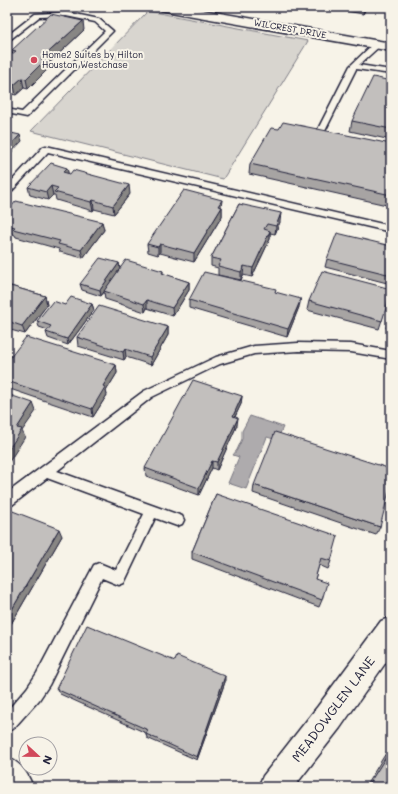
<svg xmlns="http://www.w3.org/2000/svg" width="398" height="794" viewBox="0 0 398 794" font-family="Mali,sans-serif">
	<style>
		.green { fill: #d8d5cf; stroke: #7d7c85 }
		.water { fill: #aeabad; stroke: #76747f }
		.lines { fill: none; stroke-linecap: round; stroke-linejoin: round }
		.service-casing { stroke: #22223b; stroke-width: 3 }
		.tertiary-casing { stroke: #22223b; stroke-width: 3 }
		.secondary-casing { stroke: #22223b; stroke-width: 3 }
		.service { fill: #f7f3e8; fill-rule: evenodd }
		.tertiary { fill: #f7f3e8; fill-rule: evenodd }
		.secondary { fill: #f7f3e8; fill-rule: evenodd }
		.wall { fill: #a7a4a3; stroke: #22223b }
		.shaded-wall { fill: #888684; stroke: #22223b }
		.building { fill: #c2bfbd; stroke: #22223b }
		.poi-dot { fill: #d1495b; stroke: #f7f3e8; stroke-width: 1.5 }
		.labels { text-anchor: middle; stroke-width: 4; stroke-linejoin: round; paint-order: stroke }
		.far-street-label { font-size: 9px; fill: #22223b; stroke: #f7f3e8 }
		.far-poi-label { font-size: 9px; fill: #22223b; stroke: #f7f3e8; text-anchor: start }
		.near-street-label { font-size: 13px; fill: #22223b; stroke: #f7f3e8 }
	</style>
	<rect width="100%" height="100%" fill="#f7f3e8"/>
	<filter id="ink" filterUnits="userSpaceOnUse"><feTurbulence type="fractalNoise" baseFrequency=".025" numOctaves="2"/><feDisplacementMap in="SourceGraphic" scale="8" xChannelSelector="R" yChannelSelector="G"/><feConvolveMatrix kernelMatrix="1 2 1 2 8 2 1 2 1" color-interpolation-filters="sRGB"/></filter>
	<g filter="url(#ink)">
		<!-- green -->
		<path class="green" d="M148,11L308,41L223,179L31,131Z"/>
		<!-- water -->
		<path class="water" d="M250,416L283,427L277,440L267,437L246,489L228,483L239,457L233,455L237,450L242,439V431Z"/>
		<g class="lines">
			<defs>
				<path id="service" d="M236,7H243L240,9Z
					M66,12L99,19L113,31L27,117L7,113V109L22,112L105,31L95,22L66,16L39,17L7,42V36L35,14Z
					M375,42H378L382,44L359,65L391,70V74L356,69L324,133L320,136L317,135L316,133L350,66Z
					M46,146L391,226V232L48,152L10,193L7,194V186L43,147Z
					M298,343L351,344L391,351V359L351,352L298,351L254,354L220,364L152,397L57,471L182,516L184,520L182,524L177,526L155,518L124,583L119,585L102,578L49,685L39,700L13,729L7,731V711L27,688L37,673L94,565L99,563L116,570L144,514L47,478L12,505L7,507V493L144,391L216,357L254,346Z"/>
				<path id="tertiary" d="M391,617V655L340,728L294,787H258L263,776L318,706L381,621Z
					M7,757C22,764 27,772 33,787H7Z"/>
				<path id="secondary" d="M159,7H186L391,43V51L165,11L161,10Z"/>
			</defs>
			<!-- service casing -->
			<use href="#service" class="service-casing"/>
			<!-- tertiary casing -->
			<use href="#tertiary" class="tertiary-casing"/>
			<!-- secondary casing -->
			<use href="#secondary" class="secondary-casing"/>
			<!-- service -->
			<use href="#service" class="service"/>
			<!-- tertiary -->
			<use href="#tertiary" class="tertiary"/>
			<!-- secondary -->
			<use href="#secondary" class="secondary"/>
		</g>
		<!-- wall -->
		<path class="wall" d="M323,7H367L363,14Z
			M84,30L46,66L47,70L28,89L24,88L16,95L7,93V57H8L12,53V50Z
			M391,81V140L350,131L352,121Z
			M279,129L391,144V206L249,174L250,164Z
			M67,168L68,174L130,194L114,214L94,209L93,211L56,200L55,195H53L48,200L30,195L28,187Z
			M239,204L280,222L275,234L270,233V239L252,277L243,275L241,280L218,275V268L211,266V258Z
			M221,207H222V216L194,262L160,253L158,255L148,252L147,244Z
			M7,212L102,222L104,230L83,258L60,252L59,249L16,237L15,235L7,232Z
			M391,246V284L325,267L327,259Z
			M119,263L120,269L163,271V274L189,282V290L173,316L147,308L145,312L105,299L104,292L101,296L82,290L80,284Z
			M7,285L45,296L47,305L25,334L7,329Z
			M275,292L299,307L287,337L189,308V300Z
			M391,292L379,329L307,310L309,301Z
			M92,304L94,310L68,345L48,338L46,332L48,330L39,327L37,321L65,305Z
			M391,309V330L386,328Z
			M168,327V335L151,365L126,357L124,360L78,346L77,337Z
			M7,362L116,365L117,373L106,391L107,395L93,417L7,388Z
			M242,396L241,404L235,417L237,425L217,470L212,468L199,495L146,476L145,468Z
			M254,485L380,527L376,535L253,493Z
			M216,494L331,561L328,569L319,565L315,579L322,600L319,607L192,559V552Z
			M7,514L62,536L11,624L7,622Z
			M225,682L197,760L147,738L146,734V733L60,694L56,689Z
			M391,745V787H365Z"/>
		<!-- shaded-wall -->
		<path class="shaded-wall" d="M365,7H367L363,14Z
			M83,21L84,30L46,66L47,70L28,89L26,79L41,59Z
			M22,78L24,88L16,95L14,85Z
			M20,135L22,141L7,157V149Z
			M67,168L69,176L63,172Z
			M129,185L130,194L114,214L113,206Z
			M51,186L53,195L48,200L46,192Z
			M93,200L94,209L93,211L91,202Z
			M222,200L221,208L218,206Z
			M222,207V216L194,262V253Z
			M281,213L280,222L275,234L276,226Z
			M102,222L104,230L83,258L81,250Z
			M270,231V239L252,277L253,268Z
			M160,244V253L158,255V247Z
			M119,263L120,269L101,296L100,290Z
			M244,266L243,275L241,280V272Z
			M189,282V290L173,316L172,308Z
			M45,296L47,305L25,334L22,326Z
			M301,299L299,307L287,337L288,329Z
			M147,300V308L145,312L144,304Z
			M92,304L94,310L68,345L67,339Z
			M168,327V335L151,365L150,357Z
			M125,349L126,357L124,360L123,352Z
			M7,350L9,356L7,359Z
			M116,365L117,373L106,391L107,395L93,417L92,409L103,386Z
			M242,396L241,404L232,423L233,416Z
			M33,403L36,411L22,431L25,437L7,465V452L17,428Z
			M238,418L237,425L217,470V462Z
			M212,461V468L199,495V488Z
			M59,529L62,536L11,624L7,618Z
			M225,676V682L197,760V757Z"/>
		<!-- building -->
		<path class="building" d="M51,14L83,21L41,59L45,60L26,79L22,78L14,85L7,84V57H8L16,51L12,50Z
			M373,77L391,81V129L352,121Z
			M283,122L391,144V195L250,164L271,128L279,129Z
			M11,133L20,135L7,149V137Z
			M51,163L67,168L63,172L70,174L73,170L129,185L113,206L93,200L91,202L54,192L58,188L51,186L46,192L28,187Z
			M184,190L222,200L218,206L222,207L194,253L160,244L158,247L147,244Z
			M16,201L102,222L81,250L58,244L60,241L13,229L15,227L7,225V212Z
			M239,204L281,213L276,226L267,224L264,229L270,231L253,268L244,266L241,272L218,266L221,260L211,258Z
			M337,233L391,246V275L327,259Z
			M100,258L119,263L100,290L80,284Z
			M126,260L163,271L162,273L189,282L172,308L147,300L144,304L104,291Z
			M322,271L391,289V292L382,321L309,301Z
			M204,272L276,289L275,292L301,299L288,329L189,300Z
			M7,285L45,296L22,326L7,321Z
			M71,297L92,304L67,339L46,332L51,326L37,321L53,301L65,305Z
			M99,306L168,327L150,357L125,349L123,352L77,337Z
			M391,311V323L388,322Z
			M26,337L116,365L103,386L105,387L92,409L7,381V362Z
			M193,380L242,396L233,416L238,418L217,462L212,461L199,488L145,468Z
			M7,394L33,403L17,428L22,429L7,452Z
			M275,432L391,469V483L380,527L254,485Z
			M216,494L338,536L331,561L321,558L315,579L327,583L322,600L192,552Z
			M10,510L59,529L7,618V514Z
			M87,625L175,661L177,656L225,676L197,757L146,734L148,730L56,689Z
			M391,749V787H367Z"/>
	</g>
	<!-- markers -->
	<circle class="poi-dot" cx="34" cy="60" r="4"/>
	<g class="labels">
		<!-- far-street labels -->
		<g class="far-street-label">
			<text transform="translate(290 29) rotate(10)" y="3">WILCREST DRIVE</text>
		</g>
		<!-- far-poi labels -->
		<g class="far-poi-label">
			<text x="42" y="58">Home2 Suites by Hilton<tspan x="42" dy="10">Houston Westchase</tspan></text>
		</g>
		<!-- near-street labels -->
		<g class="near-street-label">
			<text transform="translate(333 709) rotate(-53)" y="5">MEADOWGLEN LANE</text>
		</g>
	</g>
	<!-- margin -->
	<rect width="398" height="794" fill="none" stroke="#f7f3e8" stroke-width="24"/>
	<rect x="12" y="12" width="374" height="770" fill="none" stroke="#22223b" stroke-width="1.5" filter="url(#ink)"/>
	<!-- north arrow -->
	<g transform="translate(38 756) rotate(112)"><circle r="19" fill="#f7f3e8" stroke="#a29fa3"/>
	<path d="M0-3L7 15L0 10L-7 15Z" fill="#d1495b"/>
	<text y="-6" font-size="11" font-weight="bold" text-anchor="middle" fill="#22223b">N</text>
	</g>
</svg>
